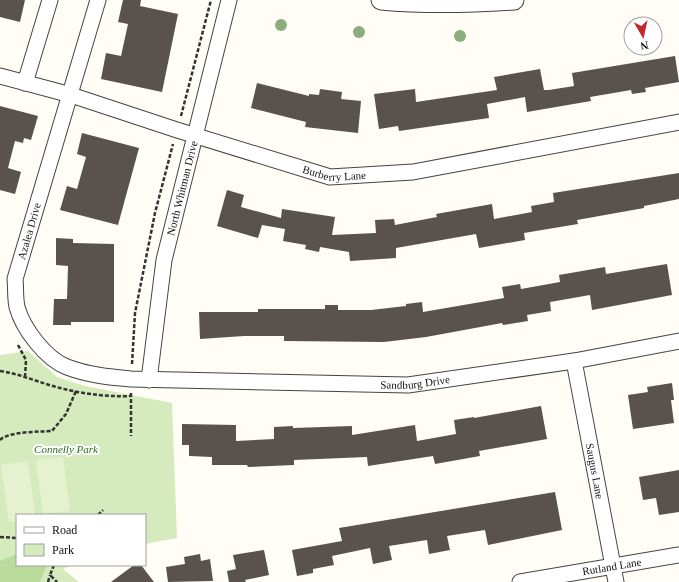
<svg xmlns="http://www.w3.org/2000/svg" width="679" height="582" viewBox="0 0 679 582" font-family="'Times New Roman',serif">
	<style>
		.green { fill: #d5ebbd }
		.forest { fill: #b9dc9c }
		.pitch { fill: #e6f2cf }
		.building { fill: #5a524d }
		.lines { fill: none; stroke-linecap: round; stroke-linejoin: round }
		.minor-casing { stroke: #444; stroke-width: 17 }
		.tertiary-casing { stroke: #444; stroke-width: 21 }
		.path { stroke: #333; stroke-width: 2.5; stroke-dasharray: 4 2; stroke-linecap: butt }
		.minor { stroke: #fff; stroke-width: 15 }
		.tertiary { stroke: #fff; stroke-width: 19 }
		.tree { fill: #8dad7f }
		.labels { text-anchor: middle; stroke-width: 4; stroke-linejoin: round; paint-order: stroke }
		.street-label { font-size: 11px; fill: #111; stroke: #fff }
		.park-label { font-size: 11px; font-style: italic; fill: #2f6b1f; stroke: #fff }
	</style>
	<rect width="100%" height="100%" fill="#fffdf5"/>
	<!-- green -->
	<path class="green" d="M28,351L57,377L85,386L172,403L177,538L145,544V515H17V565H72L63,569L79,582H0V355Z"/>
	<!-- forest -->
	<path class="forest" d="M17,554V565H47L40,582H0V561Z"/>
	<!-- pitch -->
	<path class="pitch" d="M63,457L70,511L43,514L36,460Z
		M28,461L35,515H17V521L9,522L1,465Z"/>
	<!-- building -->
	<path class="building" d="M0,0H25L20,22L0,17Z
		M123,0H141L140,6L178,14L162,92L101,79L106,53L121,56L128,24L118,22Z
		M675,56L679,82L645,88L646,92L632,94L631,90L590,97L591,101L527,112L525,97L487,104L489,118L399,131L398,126L379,129L374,94L415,89L416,102L497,90L494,77L540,69L544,90H549L574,86L572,73Z
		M257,83L309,96V94L319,95L320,89L342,92L341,99L361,101L358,133L305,127L306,122L251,108Z
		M0,106L38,116L31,140L24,138L23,143L15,141L8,168L21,172L15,194L0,190Z
		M82,133L139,148L118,225L60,210L67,186L77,189L86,157L77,154Z
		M679,173V199L644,206V208L577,220L578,224L524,233L525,240L479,248L476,234L396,248V258L350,261L349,252L320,247L319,252L305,249L306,245L283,241L285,229L262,225L258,238L217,226L227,190L244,195L241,207L281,218L282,209L335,217L332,235L376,233L375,220L394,219L395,225L437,217L436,214L492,204L494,219L532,212L531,206L554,202L553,193Z
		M56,238L73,239V243L114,244V322H71V325H53L54,299H67L68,266L56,265Z
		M667,264L672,295L592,310L590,295L550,302L551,311L527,315L528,321L503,325L502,323L426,337L384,342L284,341V336H244L200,339L199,312H258V309H325V305H338V310H371L406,306V304L422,302L423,312L504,298L502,287L520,284L521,289L560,282L559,275L605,267L606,274Z
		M672,383L674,400H671L674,423L633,429L628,395L648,392L647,387Z
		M541,406L547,439L479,451L480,456L435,464L433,456L368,466L367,457L294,460V465L248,467L247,465H212V457L189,456V445H182V424L236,425V441L274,439V427L293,426V428L352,426V435L415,425L417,441L456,434L454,420L474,417V418Z
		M679,470V512L659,515L656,498L643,500L639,477Z
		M555,492L562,530L488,545L485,530L447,536L450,550L429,554L427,540L389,546L392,560L373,564L370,548L332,556L334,565L313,569V573L297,576L292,550L342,541L339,528Z
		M264,550L269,575L245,580L246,582H229L227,571L236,569L233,555Z
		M200,554L201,561L210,559L213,581L168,582L166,567L185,564L184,557Z
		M134,565H141L154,582H111Z"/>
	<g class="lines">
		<defs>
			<g id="minor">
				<path id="s1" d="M98,0L15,279C16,288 15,298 17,307C23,329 46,359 67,367C88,375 109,377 131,379L408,385L574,361L679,341"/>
				<path id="s2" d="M0,76L71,95L177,130L330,177L413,172L679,122"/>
				<path d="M25,83L50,0"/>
				<path id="s3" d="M574,361L616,582"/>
				<path id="s4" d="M149,380L164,260L229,0"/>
				<path id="s5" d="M520,582L679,555"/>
			</g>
			<path id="tertiary" d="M381,0C425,4 469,3 514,0"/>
		</defs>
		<!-- minor casing -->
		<use href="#minor" class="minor-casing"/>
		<!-- tertiary casing -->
		<use href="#tertiary" class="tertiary-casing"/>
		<!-- path -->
		<path class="path" d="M181,116L211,0
			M18,345L26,360L25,377
			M132,364L135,313L155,213L173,144
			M0,371C21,374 40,383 60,388C83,394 107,397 131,396
			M131,393V436
			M0,440C9,431 39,432 52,431L66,414L76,391
			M98,515L103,510
			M0,537L17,538
			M54,565L50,575L57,582
			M48,582L50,575"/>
		<!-- minor -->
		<use href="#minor" class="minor"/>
		<!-- tertiary -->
		<use href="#tertiary" class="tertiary"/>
	</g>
	<!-- trees -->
	<g class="tree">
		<circle cx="281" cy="25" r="6"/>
		<circle cx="359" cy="32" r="6"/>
		<circle cx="460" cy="36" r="6"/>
	</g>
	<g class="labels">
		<!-- street labels -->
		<g class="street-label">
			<text dy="4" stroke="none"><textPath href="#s2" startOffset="349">Burberry Lane</textPath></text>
			<text dy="4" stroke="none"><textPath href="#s4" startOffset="195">North Whitman Drive</textPath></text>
			<text transform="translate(29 231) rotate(-74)" y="4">Azalea Drive</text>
			<text dy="4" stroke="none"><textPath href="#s1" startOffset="749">Sandburg Drive</textPath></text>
			<text dy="4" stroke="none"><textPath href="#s3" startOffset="112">Saugus Lane</textPath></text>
			<text dy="4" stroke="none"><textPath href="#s5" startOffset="93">Rutland Lane</textPath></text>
		</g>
		<!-- park labels -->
		<g class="park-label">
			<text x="66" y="453">Connelly Park</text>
		</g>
	</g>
	<!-- legend -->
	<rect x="16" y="514" width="130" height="52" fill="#ffffff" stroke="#a0a0a0"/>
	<rect x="24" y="527" width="20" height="6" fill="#ffffff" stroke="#a0a0a0"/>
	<text x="52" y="534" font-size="12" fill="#111111">Road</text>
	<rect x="24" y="544" width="20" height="12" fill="#d5ebbd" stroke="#a0a0a0"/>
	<text x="52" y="554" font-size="12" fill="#111111">Park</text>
	<!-- north arrow -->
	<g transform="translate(643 36) rotate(171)"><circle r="19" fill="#ffffff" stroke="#a0a0a0"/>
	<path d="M0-3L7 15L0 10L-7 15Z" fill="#c4262e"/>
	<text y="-6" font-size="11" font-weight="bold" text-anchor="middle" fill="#111111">N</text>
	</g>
</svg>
